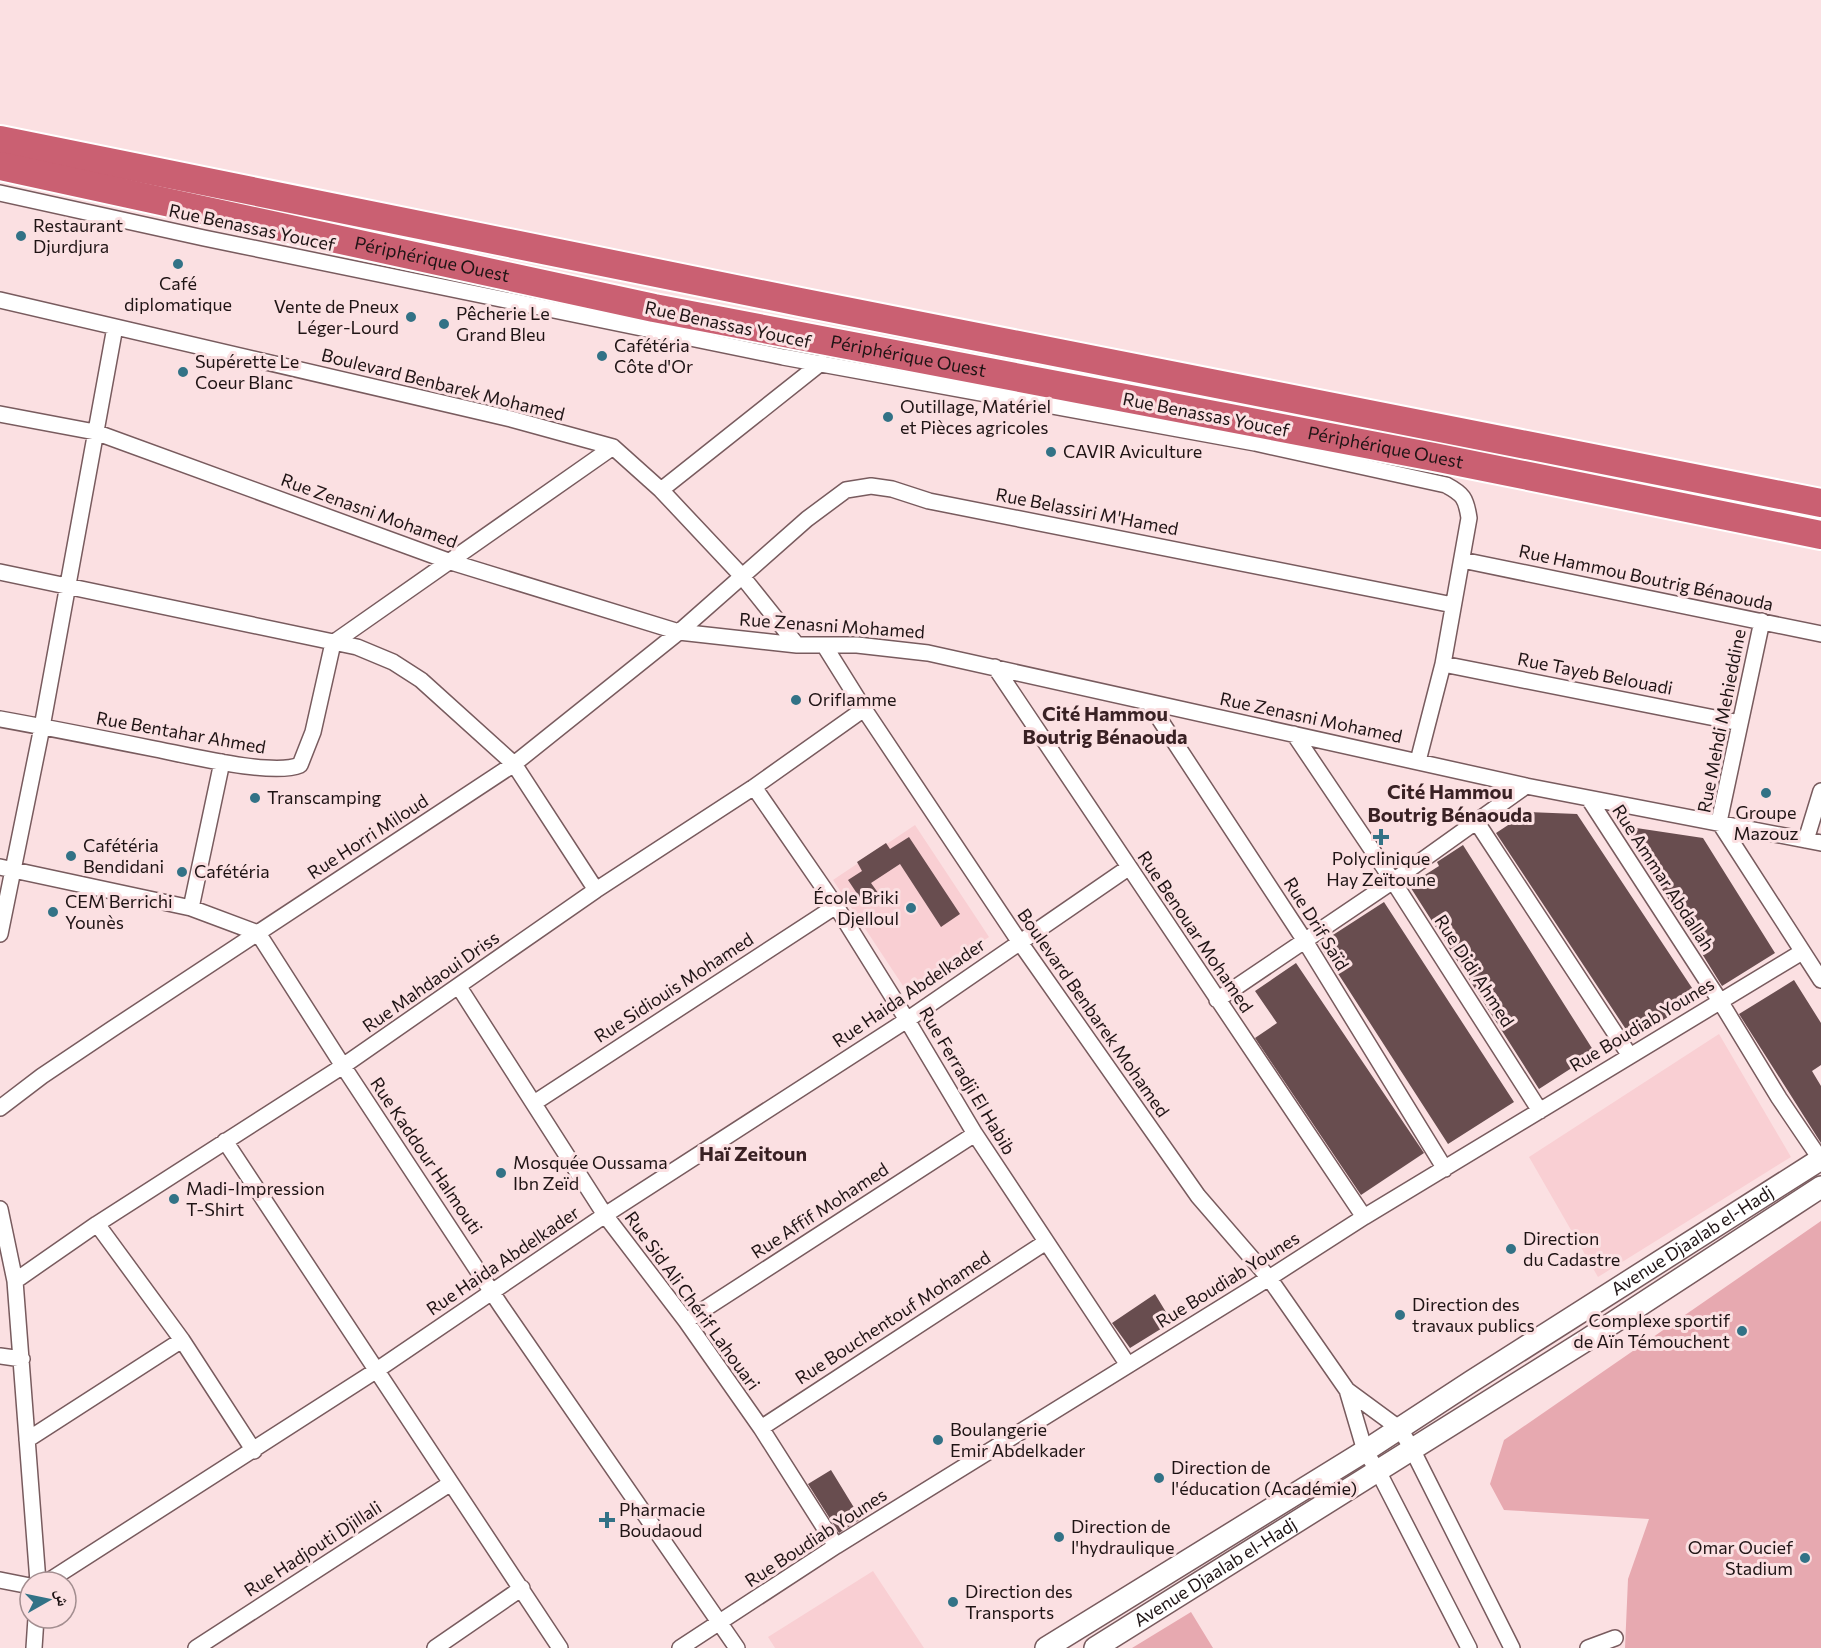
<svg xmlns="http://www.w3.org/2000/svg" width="1821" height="1648" viewBox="0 0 1821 1648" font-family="Commissioner,'Noto Naskh Arabic',sans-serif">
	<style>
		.built { fill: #f9cfd3 }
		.green { fill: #e7a9b0 }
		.building { fill: #684d4f }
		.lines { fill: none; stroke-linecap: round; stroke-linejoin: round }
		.street-casing { stroke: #785b5e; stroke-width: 18 }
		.secondary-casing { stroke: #785b5e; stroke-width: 24 }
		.highway-casing { stroke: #fff; stroke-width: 32 }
		.street { stroke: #fff; stroke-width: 15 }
		.secondary { stroke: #fff; stroke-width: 21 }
		.highway { stroke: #ca6072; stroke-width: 28 }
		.poi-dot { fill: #327286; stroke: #fbe0e2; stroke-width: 2 }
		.labels { text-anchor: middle; stroke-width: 6; stroke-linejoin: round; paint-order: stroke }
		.poi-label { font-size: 18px; fill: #1f1415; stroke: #fbe0e2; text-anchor: start }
		.street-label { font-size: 18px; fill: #1f1415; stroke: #fbe0e2 }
		.neighbourhood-label { font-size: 20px; font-weight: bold; fill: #392124; stroke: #fbe0e2 }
	</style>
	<rect width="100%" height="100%" fill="#fbe0e2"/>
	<!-- built -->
	<path class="built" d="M915,825L989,937L907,992L833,880Z
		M1719,1034L1791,1157L1598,1277L1529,1157Z
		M873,1571L924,1648H775L768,1637Z"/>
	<!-- green -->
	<path class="green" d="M1821,1221V1648H1625L1628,1579L1649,1519L1504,1510L1490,1484L1504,1440Z
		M1191,1612L1213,1648H1132Z"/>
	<!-- building -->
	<path class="building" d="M1528,812L1577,814L1698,997L1633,1040L1496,833Z
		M1623,826L1703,838L1775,953L1722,986Z
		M909,837L960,914L941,927L900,864L871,883L881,897L866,907L848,880L862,871L857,862L886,843L890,849Z
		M1463,845L1595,1053L1539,1089L1409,885L1439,866L1437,862Z
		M1384,902L1514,1102L1448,1144L1319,944Z
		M1296,963L1424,1153L1361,1195L1255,1038L1277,1023L1255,991Z
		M1794,980L1821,1023V1065L1812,1071L1821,1086V1143L1739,1014Z
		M1155,1294L1172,1322L1130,1348L1112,1323Z
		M831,1470L861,1519L839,1533L808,1484Z"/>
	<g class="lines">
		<defs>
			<path id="street" d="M0,193L204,238L783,357L1255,443L1446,485C1463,494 1466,498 1469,518L1443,664L1418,761
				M0,300L511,419L613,447L661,490L741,575L797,645
				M0,414L95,432L451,562L679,632L797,645H857L928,653L1526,786L1821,843
				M661,490L821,363
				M1462,560L1821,634
				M0,572L357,647L393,662L421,680L514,764L596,890
				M1762,621L1719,822L1821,980
				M824,645L864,709L1019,941L1198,1196L1269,1278L1347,1390L1365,1451L1378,1471L1469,1648
				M1443,664L1740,723
				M995,667L1364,1217
				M1149,703L1305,941L1445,1169
				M0,719C50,728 100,738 150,748C183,754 272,777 300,765L313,732L333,643L613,447
				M1294,734L1393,881L1540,1111
				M754,787L836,906L907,1020L975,1134L1128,1365
				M1589,799L1720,1001L1779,1098L1821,1160
				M1476,821L1630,1056
				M1806,840L1821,791
				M0,867L191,908L258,933L343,1066L501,1306L737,1648
				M191,908L222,762
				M0,934L42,727L115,327
				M459,987L605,1215L686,1321L761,1428L836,1546
				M1217,1000L1393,881L1526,786
				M534,1103L836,906
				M0,1108L42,1076L112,1029L514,764L679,632L807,519L846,490L871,486L892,489L929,501L1453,605
				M225,1141L560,1648
				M0,1209L15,1281L38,1582
				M97,1224L182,1340L254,1451
				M15,1281L97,1224L343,1066L596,890L754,787L864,709
				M686,1321L975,1134
				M0,1356L22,1359
				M1347,1390L1400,1429L1412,1449L1512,1648
				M761,1428L1046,1242
				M27,1440L182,1340
				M0,1580L30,1586
				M47,1582L377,1370L605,1215L907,1020L1128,868
				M34,1648L36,1618
				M196,1648L451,1483
				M435,1648L522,1588
				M680,1648L836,1546L1269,1278L1364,1217L1802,952
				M1588,1648L1615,1638"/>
			<g id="secondary">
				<path id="s1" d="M1046,1648L1365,1451L1472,1381L1821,1159"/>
				<path id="s2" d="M1095,1648L1588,1339L1821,1187"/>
			</g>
			<g id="highway">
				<path d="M0,140L800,302L1821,503"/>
				<path id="s3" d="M0,166L654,308L1434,457L1821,535"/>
			</g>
		</defs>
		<!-- street casing -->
		<use href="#street" class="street-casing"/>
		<!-- secondary casing -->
		<use href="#secondary" class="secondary-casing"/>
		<!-- highway casing -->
		<use href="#highway" class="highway-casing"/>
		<!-- street -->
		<use href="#street" class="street"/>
		<!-- secondary -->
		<use href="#secondary" class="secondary"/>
		<!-- highway -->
		<use href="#highway" class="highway"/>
	</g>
	<!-- markers -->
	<g class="poi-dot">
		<circle cx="21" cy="236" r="6"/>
		<circle cx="178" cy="264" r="6"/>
		<circle cx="411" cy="317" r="6"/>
		<circle cx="444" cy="324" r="6"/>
		<circle cx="602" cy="356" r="6"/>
		<circle cx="183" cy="372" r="6"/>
		<circle cx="888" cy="417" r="6"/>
		<circle cx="1051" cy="452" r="6"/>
		<circle cx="796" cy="700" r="6"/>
		<circle cx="1766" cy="793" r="6"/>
		<circle cx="255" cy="798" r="6"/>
		<path d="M1378 828h6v6h6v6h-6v6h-6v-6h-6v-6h6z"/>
		<circle cx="71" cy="856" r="6"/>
		<circle cx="182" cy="872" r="6"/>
		<circle cx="911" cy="908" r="6"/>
		<circle cx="53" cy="912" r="6"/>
		<circle cx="501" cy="1173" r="6"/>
		<circle cx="174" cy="1199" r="6"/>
		<circle cx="1511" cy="1249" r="6"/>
		<circle cx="1400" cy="1315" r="6"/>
		<circle cx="1742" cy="1331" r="6"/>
		<circle cx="938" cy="1440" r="6"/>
		<circle cx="1159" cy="1478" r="6"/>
		<path d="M604 1511h6v6h6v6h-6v6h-6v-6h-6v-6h6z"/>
		<circle cx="1059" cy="1537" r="6"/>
		<circle cx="1805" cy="1558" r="6"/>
		<circle cx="953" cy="1602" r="6"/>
	</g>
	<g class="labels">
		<!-- poi labels -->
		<g class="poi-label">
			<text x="33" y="232">Restaurant<tspan x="33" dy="21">Djurdjura</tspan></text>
			<text x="178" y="290" text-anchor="middle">Café<tspan x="178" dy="21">diplomatique</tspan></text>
			<text x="399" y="313" text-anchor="end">Vente de Pneux<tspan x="399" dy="21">Léger-Lourd</tspan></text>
			<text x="456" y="320">Pêcherie Le<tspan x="456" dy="21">Grand Bleu</tspan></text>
			<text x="614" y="352">Cafétéria<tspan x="614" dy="21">Côte d'Or</tspan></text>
			<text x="195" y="368">Supérette Le<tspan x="195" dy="21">Coeur Blanc</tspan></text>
			<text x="900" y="413">Outillage, Matériel<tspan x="900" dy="21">et Pièces agricoles</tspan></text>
			<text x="1063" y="458">CAVIR Aviculture</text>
			<text x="808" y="706">Oriflamme</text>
			<text x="267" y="804">Transcamping</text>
			<text x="1766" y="819" text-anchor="middle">Groupe<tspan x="1766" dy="21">Mazouz</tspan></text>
			<text x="83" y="852">Cafétéria<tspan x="83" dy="21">Bendidani</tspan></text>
			<text x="1381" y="865" text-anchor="middle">Polyclinique<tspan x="1381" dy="21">Hay Zeïtoune</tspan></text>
			<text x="194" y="878">Cafétéria</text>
			<text x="899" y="904" text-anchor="end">École Briki<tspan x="899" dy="21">Djelloul</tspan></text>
			<text x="65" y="908">CEM Berrichi<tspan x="65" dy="21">Younès</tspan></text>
			<text x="513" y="1169">Mosquée Oussama<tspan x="513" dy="21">Ibn Zeïd</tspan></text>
			<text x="186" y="1195">Madi-Impression<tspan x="186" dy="21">T-Shirt</tspan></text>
			<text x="1523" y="1245">Direction<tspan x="1523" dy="21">du Cadastre</tspan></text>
			<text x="1412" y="1311">Direction des<tspan x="1412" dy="21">travaux publics</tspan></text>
			<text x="1730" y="1327" text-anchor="end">Complexe sportif<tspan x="1730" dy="21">de Aïn Témouchent</tspan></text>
			<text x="950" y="1436">Boulangerie<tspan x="950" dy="21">Emir Abdelkader</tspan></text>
			<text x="1171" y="1474">Direction de<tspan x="1171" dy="21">l'éducation (Académie)</tspan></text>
			<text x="619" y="1516">Pharmacie<tspan x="619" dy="21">Boudaoud</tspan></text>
			<text x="1071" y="1533">Direction de<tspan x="1071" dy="21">l'hydraulique</tspan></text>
			<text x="1793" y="1554" text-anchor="end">Omar Oucief<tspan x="1793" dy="21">Stadium</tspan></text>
			<text x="965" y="1598">Direction des<tspan x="965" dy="21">Transports</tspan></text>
		</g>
		<!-- street labels -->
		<g class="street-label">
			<text transform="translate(252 228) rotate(12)" y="6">Rue Benassas Youcef</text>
			<text dy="6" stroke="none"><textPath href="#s3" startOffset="442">Périphérique Ouest</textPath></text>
			<text transform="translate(728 325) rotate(12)" y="6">Rue Benassas Youcef</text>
			<text dy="6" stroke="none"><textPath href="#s3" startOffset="928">Périphérique Ouest</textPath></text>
			<text transform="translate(443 385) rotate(14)" y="6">Boulevard Benbarek Mohamed</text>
			<text transform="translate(1206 415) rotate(11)" y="6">Rue Benassas Youcef</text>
			<text dy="6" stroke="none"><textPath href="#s3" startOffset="1414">Périphérique Ouest</textPath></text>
			<text transform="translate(369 511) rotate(20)" y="6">Rue Zenasni Mohamed</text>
			<text transform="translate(1087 512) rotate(11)" y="6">Rue Belassiri M'Hamed</text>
			<text transform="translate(1646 578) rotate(12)" y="6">Rue Hammou Boutrig Bénaouda</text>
			<text transform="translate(832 626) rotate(4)" y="6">Rue Zenasni Mohamed</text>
			<text transform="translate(1595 674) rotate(11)" y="6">Rue Tayeb Belouadi</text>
			<text transform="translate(1311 718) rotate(12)" y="6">Rue Zenasni Mohamed</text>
			<text transform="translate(1722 721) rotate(-79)" y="6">Rue Mehdi Mehieddine</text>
			<text transform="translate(181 733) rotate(10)" y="6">Rue Bentahar Ahmed</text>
			<text transform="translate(368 837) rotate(-33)" y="6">Rue Horri Miloud</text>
			<text transform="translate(1663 878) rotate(57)" y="6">Rue Ammar Abdallah</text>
			<text transform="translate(1316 924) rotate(58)" y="6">Rue Drif Saïd</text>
			<text transform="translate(1195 932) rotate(56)" y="6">Rue Benouar Mohamed</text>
			<text transform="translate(1474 971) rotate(57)" y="6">Rue Didi Ahmed</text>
			<text transform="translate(431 982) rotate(-35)" y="6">Rue Mahdaoui Driss</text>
			<text transform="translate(674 988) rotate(-33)" y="6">Rue Sidiouis Mohamed</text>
			<text transform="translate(909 993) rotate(-34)" y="6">Rue Haida Abdelkader</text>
			<text transform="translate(1093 1013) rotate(55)" y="6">Boulevard Benbarek Mohamed</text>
			<text transform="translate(1642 1025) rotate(-31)" y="6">Rue Boudiab Younes</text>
			<text transform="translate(967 1081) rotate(59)" y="6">Rue Ferradji El Habib</text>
			<text transform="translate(426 1156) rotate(56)" y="6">Rue Kaddour Halmouti</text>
			<text transform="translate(820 1211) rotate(-33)" y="6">Rue Affif Mohamed</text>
			<text dy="6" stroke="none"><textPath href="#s1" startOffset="764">Avenue Djaalab el-Hadj</textPath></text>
			<text transform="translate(503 1261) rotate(-34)" y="6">Rue Haida Abdelkader</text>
			<text transform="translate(1228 1280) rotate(-32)" y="6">Rue Boudiab Younes</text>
			<text transform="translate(692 1301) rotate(54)" y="6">Rue Sid Ali Chérif Lahouari</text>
			<text transform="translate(893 1318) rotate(-33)" y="6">Rue Bouchentouf Mohamed</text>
			<text transform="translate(816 1538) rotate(-33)" y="6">Rue Boudiab Younes</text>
			<text transform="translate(313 1549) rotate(-33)" y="6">Rue Hadjouti Djillali</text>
			<text dy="6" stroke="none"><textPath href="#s2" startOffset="142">Avenue Djaalab el-Hadj</textPath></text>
		</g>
		<!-- neighbourhood labels -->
		<g class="neighbourhood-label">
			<text x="1105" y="721">Cité Hammou<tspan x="1105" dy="23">Boutrig Bénaouda</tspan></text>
			<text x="1450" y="799">Cité Hammou<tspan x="1450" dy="23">Boutrig Bénaouda</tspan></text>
			<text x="753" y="1161">Haï Zeitoun</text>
		</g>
	</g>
	<!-- north arrow -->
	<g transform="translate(48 1600) rotate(81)"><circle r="28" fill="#fbe0e2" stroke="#a38e90" stroke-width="1.5"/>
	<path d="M0-4.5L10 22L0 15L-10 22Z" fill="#327286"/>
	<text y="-9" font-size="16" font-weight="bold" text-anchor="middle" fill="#1f1415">ش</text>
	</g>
</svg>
